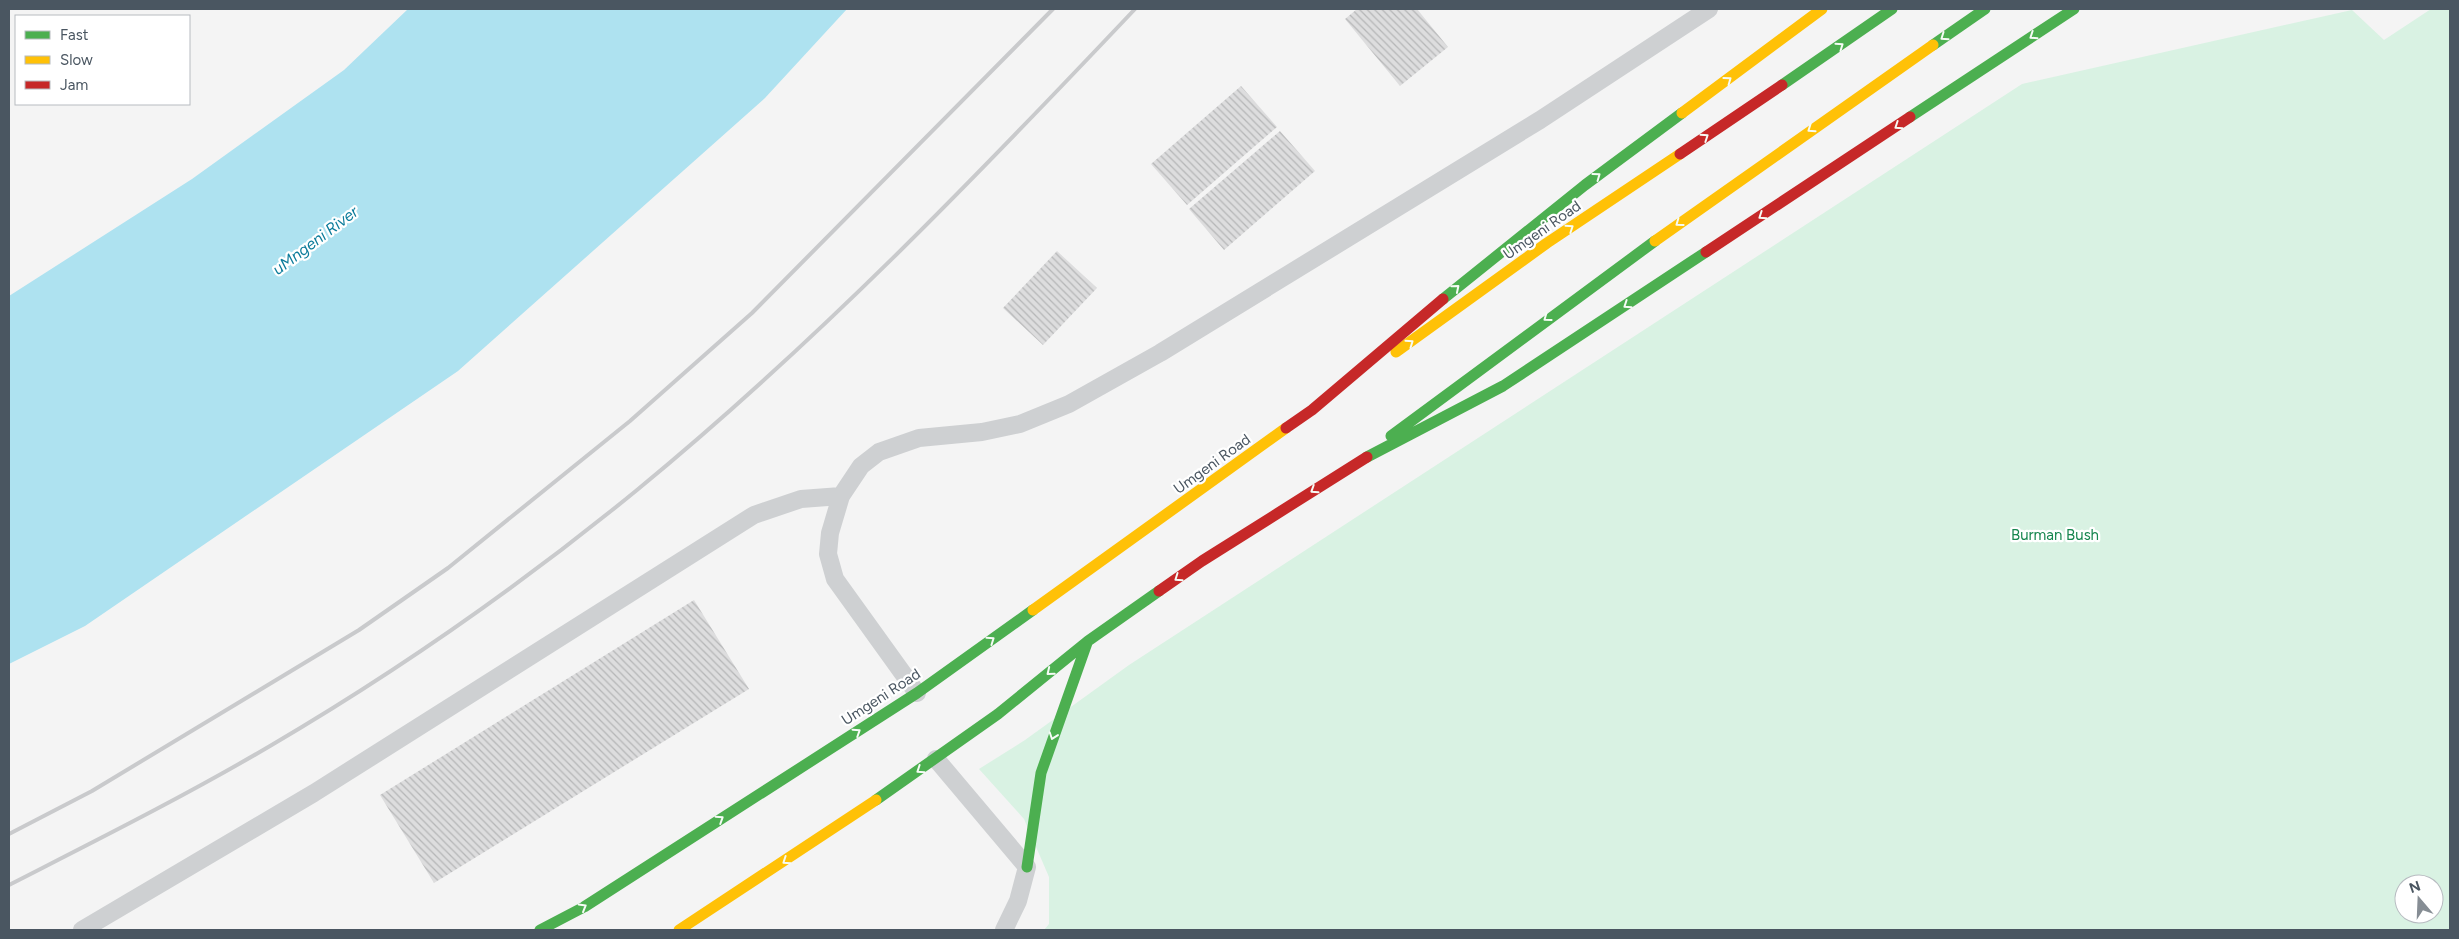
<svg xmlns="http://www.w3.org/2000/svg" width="2459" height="939" viewBox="0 0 2459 939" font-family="Figtree,sans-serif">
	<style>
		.green { fill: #d9f2e3; fill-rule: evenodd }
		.water { fill: #aee2f0 }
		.building { fill: url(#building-back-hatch) }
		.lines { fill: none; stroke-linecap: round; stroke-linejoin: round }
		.lane { stroke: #ced0d2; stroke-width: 18 }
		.fast { stroke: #4caf50; stroke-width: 11 }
		.slow { stroke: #ffc107; stroke-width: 11 }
		.jam { stroke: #c62828; stroke-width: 11 }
		.rail { stroke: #c9cacc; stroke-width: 4 }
		.oneway { stroke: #f6fbf6 }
		.labels { text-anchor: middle; stroke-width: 4.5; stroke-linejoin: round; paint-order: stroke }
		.street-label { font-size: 15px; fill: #4a5661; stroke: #fff }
		.park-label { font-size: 15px; fill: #17864f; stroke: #fff }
		.water-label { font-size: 16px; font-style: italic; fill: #0c7c9b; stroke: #fff }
	</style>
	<defs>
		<pattern id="building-back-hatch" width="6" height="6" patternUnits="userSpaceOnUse" patternTransform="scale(1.25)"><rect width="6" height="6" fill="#ddddde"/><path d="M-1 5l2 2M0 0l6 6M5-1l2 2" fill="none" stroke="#b5b6b7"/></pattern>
	</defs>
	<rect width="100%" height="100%" fill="#f4f4f4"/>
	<!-- green -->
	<path class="green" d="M2431,9H2450V930H1044L1049,924V877L1024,819L979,769L1025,740L1129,665L2022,84L2352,10L2384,40ZM2404,884H2434V914H2404Z"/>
	<!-- water -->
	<path class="water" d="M408,9H847L765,98L458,371L85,626L9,664V296L192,179L344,70Z"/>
	<!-- building -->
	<path class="building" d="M1357,9H1417L1448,47L1400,86L1345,19Z
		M1241,86L1277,127L1187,205L1151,164Z
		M1280,131L1315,171L1224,250L1189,209Z
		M1057,251L1097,288L1043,345L1003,308Z
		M694,600L749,689L434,883L380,795Z"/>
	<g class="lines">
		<!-- lane -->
		<path class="lane" d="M917,693L835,579L828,554L830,533L841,496L861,466L879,452L919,438L982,432L1020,424L1069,404L1160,353L1540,120L1709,9
			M936,759L1027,867L1018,901L1004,930
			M82,930L314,793L754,515L801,499L841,496"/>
		<!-- fast -->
		<path class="fast" d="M1933,45L1985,9
			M1782,85L1892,9
			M1910,117L2074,9
			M1443,299L1585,185L1682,113
			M1391,436L1655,241
			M1367,457L1503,386L1706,252
			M876,800L998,714L1088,641L1159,591
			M1027,867L1041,773L1087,643
			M540,930L584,907L917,693L1033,610"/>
		<!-- slow -->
		<path class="slow" d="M1682,113L1822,9
			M1655,241L1933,45
			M1396,352L1547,243L1680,154
			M1033,610L1286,428
			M679,930L876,800"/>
		<!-- jam -->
		<path class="jam" d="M1680,154L1782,85
			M1706,252L1910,117
			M1286,428L1312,410L1443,299
			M1159,591L1202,561L1367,457"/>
		<!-- rail -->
		<path class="rail" d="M9,834L92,791L359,630L448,568L630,421L752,313L1053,9
			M9,885C97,840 185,796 270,746C398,671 522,584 637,490C816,343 976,177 1135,9"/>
	</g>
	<!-- one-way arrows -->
	<defs><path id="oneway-chevron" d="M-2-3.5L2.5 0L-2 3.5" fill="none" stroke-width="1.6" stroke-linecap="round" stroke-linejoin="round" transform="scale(1.25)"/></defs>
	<g class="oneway">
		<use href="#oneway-chevron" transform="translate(2033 36) rotate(146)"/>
		<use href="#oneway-chevron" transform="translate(1944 37) rotate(145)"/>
		<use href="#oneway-chevron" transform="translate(1840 46) rotate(-35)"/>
		<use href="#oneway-chevron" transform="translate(1728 80) rotate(-36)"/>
		<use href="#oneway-chevron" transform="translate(1898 126) rotate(146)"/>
		<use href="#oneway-chevron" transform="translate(1811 129) rotate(145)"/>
		<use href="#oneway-chevron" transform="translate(1705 137) rotate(-34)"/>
		<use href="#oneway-chevron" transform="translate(1597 176) rotate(-36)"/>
		<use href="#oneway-chevron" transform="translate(1762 216) rotate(146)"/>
		<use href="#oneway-chevron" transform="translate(1679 223) rotate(144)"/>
		<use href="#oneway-chevron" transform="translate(1570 228) rotate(-34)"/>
		<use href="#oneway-chevron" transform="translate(1456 288) rotate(-40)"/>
		<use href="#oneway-chevron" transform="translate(1627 305) rotate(146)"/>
		<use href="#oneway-chevron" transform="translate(1547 318) rotate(144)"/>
		<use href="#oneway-chevron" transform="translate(1410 343) rotate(-35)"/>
		<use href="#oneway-chevron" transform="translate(1314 490) rotate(147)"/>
		<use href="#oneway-chevron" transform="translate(1178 578) rotate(145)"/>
		<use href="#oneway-chevron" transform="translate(991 640) rotate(-35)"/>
		<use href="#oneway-chevron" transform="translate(1050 672) rotate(141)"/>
		<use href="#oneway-chevron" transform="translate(857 732) rotate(-33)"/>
		<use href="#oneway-chevron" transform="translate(1053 736) rotate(109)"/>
		<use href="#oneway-chevron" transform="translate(920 770) rotate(146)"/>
		<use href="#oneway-chevron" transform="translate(720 819) rotate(-33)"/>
		<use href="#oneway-chevron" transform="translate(786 861) rotate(146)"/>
		<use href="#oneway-chevron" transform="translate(583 907) rotate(-30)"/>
	</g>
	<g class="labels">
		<!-- street labels -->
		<g class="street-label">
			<text transform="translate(1542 230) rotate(-35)" y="5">Umgeni Road</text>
			<text transform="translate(1212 464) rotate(-36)" y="5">Umgeni Road</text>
			<text transform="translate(881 697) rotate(-33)" y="5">Umgeni Road</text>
		</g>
		<!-- park labels -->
		<g class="park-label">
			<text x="2055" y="540">Burman Bush</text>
		</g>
		<!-- water labels -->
		<g class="water-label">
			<text transform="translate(315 240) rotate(-37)" y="6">uMngeni River</text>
		</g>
	</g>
	<!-- border -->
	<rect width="2459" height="939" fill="none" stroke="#4a5661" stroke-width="20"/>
	<!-- legend -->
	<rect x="15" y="15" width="175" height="90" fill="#ffffff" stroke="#b7bbc0"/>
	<rect x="25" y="31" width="25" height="8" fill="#4caf50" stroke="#b7bbc0"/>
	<text x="60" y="40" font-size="15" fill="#4a5661">Fast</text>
	<rect x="25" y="56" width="25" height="8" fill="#ffc107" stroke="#b7bbc0"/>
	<text x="60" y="65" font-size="15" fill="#4a5661">Slow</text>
	<rect x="25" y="81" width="25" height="8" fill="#c62828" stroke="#b7bbc0"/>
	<text x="60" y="90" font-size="15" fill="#4a5661">Jam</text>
	<!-- north arrow -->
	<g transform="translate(2419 899) rotate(341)"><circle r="24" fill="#ffffff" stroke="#b7bbc0"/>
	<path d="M0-4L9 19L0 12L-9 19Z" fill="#868d94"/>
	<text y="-8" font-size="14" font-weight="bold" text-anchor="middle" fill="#4a5661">N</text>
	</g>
</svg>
